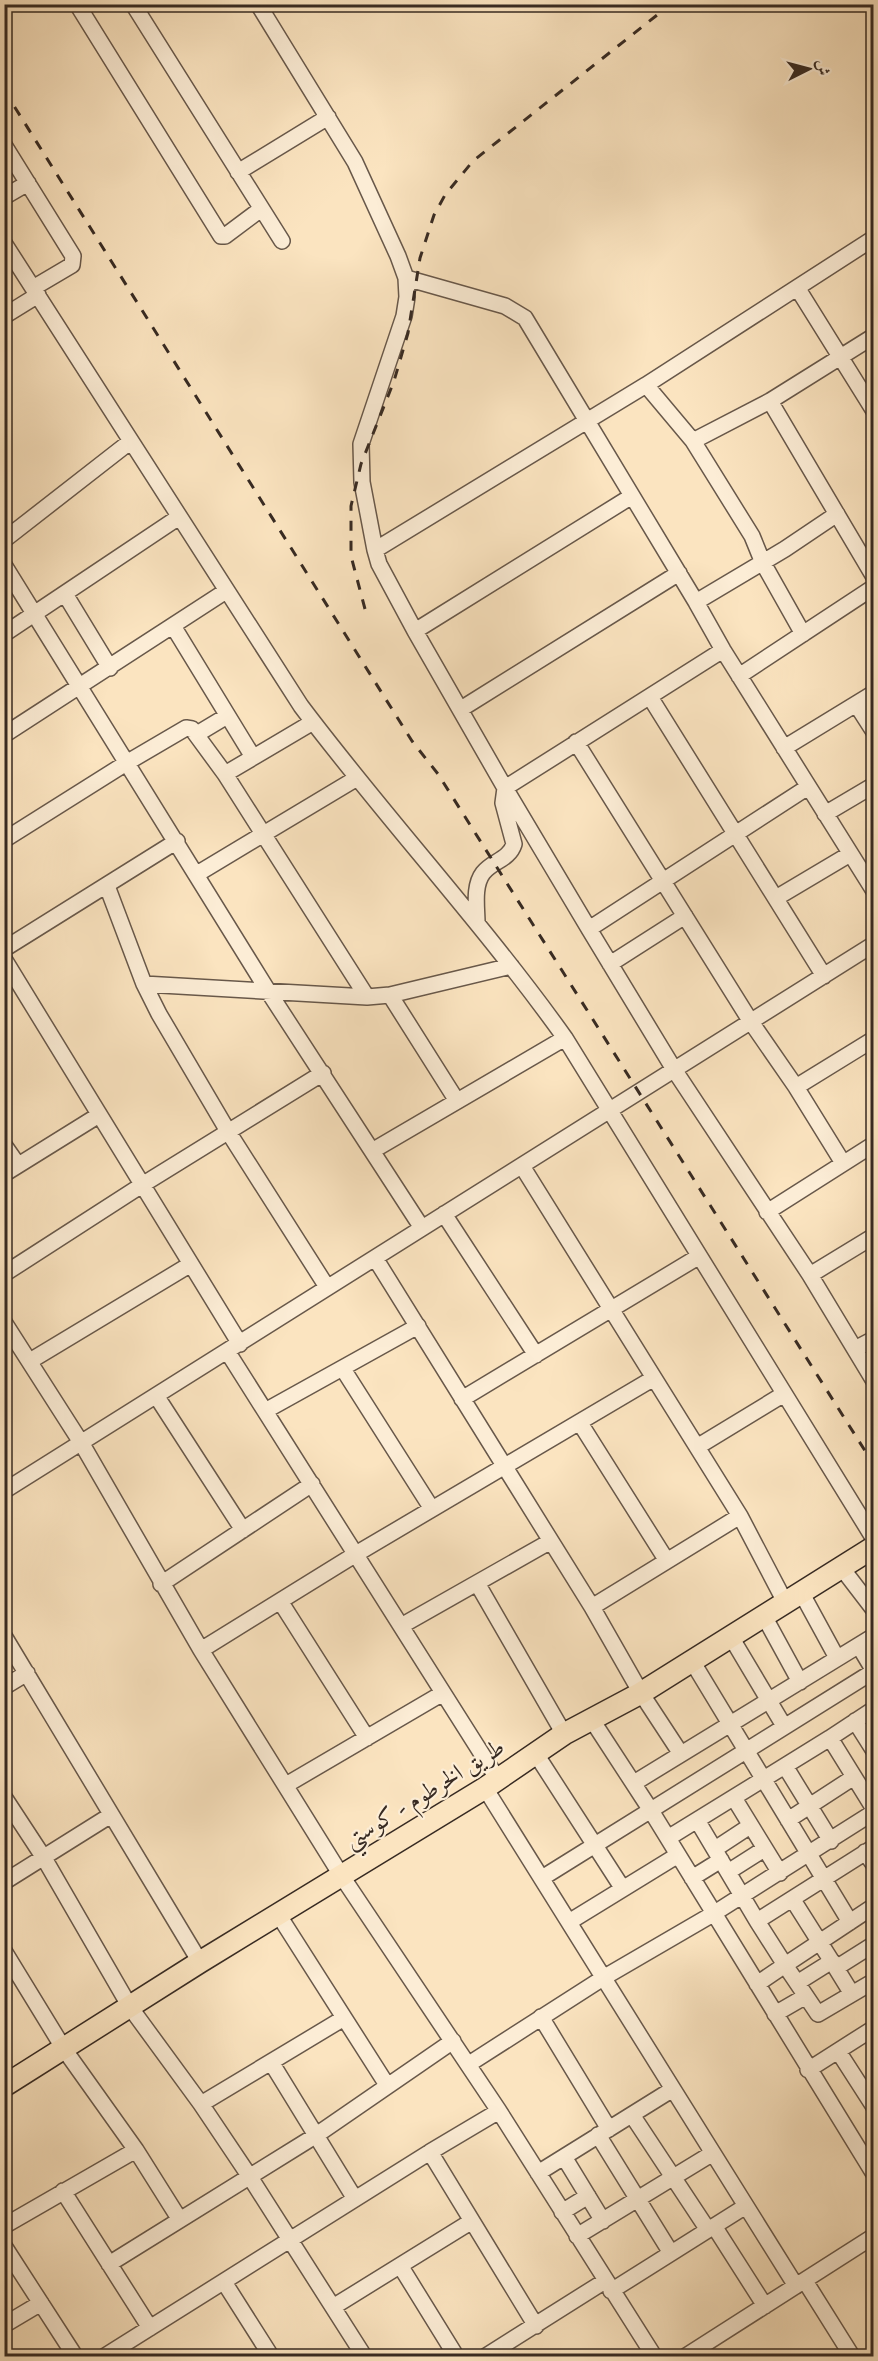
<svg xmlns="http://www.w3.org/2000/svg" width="878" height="2361" viewBox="0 0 878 2361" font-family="'Sorts Mill Goudy',Amiri,serif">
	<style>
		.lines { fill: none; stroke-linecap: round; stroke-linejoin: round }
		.minor-casing { stroke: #68584a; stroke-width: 18 }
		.highway-casing { stroke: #372a22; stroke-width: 24 }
		.minor { stroke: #fcedd6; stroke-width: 15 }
		.highway { stroke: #fbe4c0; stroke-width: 21 }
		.rail { stroke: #372a22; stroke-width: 3; stroke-dasharray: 10 10; stroke-linecap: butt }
		.labels { text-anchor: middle; stroke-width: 4.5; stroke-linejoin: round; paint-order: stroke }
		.street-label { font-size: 24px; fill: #372a22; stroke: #fcedd6 }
	</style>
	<rect width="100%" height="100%" fill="#fbe4c0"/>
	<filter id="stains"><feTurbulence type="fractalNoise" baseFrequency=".00333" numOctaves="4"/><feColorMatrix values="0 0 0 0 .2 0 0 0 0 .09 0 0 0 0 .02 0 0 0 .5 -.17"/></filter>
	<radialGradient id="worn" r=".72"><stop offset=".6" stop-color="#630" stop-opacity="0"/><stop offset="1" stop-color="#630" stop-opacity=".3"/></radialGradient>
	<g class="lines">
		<defs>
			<path id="minor" d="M77,4L221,236H225L261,209
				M133,4L282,241
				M258,4L355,162L398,256L406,278L407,297L404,316L361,444L362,482L375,550
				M4,145L73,256L72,265L33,288
				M238,172L328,117
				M4,197L28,183
				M874,238L646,385L375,550L379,564L415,631L505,788L589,929L675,1071L810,1275L874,1381
				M4,243L301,706C386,819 483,923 565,1038L874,1539
				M406,278L505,306L525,318L696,602L723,650L874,891
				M798,289L874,411
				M4,316L38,295
				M646,385L693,441L752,536L763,563L803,634
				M770,401L874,577
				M693,441L770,401L874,336
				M4,540L131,441
				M4,565L268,991L422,1228
				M65,594L110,668
				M696,602L785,549L837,514
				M173,626L253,757
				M415,631L632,496
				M4,634L179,517
				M739,676L874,587
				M650,697L824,976
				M856,704L874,732
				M461,709L679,573
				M197,734L227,716
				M4,735L226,591
				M576,742L751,1022L796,1087L843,1163
				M784,748L874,693
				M225,774L313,722
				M825,814L874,785
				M4,840L128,762L186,728L192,729L225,774L367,997
				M197,874L357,778
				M107,886L144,984L159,1014L229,1133L327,1287
				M776,898L850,854
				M477,923C477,908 473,886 483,873C492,861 509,860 514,844L503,803L505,788L723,650
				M589,929L808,787
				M4,949L177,841
				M4,959L240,1344
				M610,964L685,916
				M144,984L367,997L390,995L511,966
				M390,995L457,1101
				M796,1087L874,1039
				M4,1145L18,1165
				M372,1151L565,1038
				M522,1166L740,1516L785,1602
				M4,1174L99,1115
				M767,1212L874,1144
				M444,1214L536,1355
				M375,1258L592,1607L641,1693L681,1754
				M4,1274L142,1185L323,1073
				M810,1275L874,1236
				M4,1322L82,1444L201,1650L341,1875L499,2111L654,2356
				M855,1349L874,1339
				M227,1351L497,1778
				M30,1361L191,1264
				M343,1369L432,1509
				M157,1397L243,1530
				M462,1399L698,1257
				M265,1411L418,1326
				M580,1423L667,1561
				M697,1447L784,1394
				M4,1491L874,944
				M841,1567L874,1610
				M477,1583L564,1734
				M161,1584L312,1484
				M801,1592L837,1658
				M280,1601L367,1738
				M592,1607L740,1516
				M764,1616L800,1682
				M401,1626L551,1541
				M4,1636L200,1962
				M731,1637L784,1726
				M859,1646L874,1671
				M201,1650L356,1554L654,1378
				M692,1661L850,1922
				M4,1687L27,1673
				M592,1720L650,1809L874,2174
				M855,1721L874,1751
				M830,1738L874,1809
				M536,1754L623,1889
				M785,1766L831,1841
				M634,1783L874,1636
				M286,1785L443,1693
				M485,1788L796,2286
				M4,1797L44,1858L130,2007L201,2104L250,2177L364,2356
				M734,1798L780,1873
				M697,1820L757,1921L874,1847
				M788,1820L854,1777
				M668,1838L830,1738L874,1709
				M715,1849L750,1826
				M865,1852L874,1865
				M728,1872L764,1849
				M542,1878L874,1671
				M692,1878L721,1860
				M4,1882L111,1815
				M793,1900L836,1968L874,1944
				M278,1914L387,2085
				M569,1922L678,1855
				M4,1951L64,2049L136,2150L180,2220
				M836,1968L852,1994
				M797,1983L832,1961
				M757,1984L785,1965L757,1921
				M869,1984L818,2014L785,1965L874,1906
				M775,2014L806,1996
				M541,2017L609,2129
				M838,2051L874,2107
				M271,2062L355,2199
				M469,2064L603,1978L713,1914L874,1812
				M808,2070L874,2028
				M201,2104L344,2018
				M632,2115L708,2230
				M598,2135L671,2253
				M430,2152L536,2326
				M564,2157L603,2221
				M538,2173L673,2089
				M63,2191L150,2328
				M562,2212L588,2196
				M4,2226L136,2150
				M714,2226L765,2306
				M577,2236L713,2153
				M4,2246L75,2356
				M109,2264L315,2136L453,2041
				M401,2267L456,2356
				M805,2281L852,2356
				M224,2282L271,2356
				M611,2291L746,2206
				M333,2307L472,2221
				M4,2325L41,2303
				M105,2356L430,2152L499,2111
				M486,2356L605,2281
				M686,2356L874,2236"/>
			<path id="highway" d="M4,2086L200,1962L485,1788L564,1734L641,1693L874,1547"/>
		</defs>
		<!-- minor casing -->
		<use href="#minor" class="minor-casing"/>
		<!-- highway casing -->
		<use href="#highway" class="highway-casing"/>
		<!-- minor -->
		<use href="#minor" class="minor"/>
		<!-- highway -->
		<use href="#highway" class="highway"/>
		<!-- rail -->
		<path class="rail" d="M4,90L412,741L438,774L874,1465
			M365,609L351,556V506L361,464L394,381L408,333L420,258L434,215L445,195L473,161L671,4"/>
	</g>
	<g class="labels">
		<!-- street labels -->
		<g class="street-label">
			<text transform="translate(424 1793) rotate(-32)" y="8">طريق الخرطوم - كوستي</text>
		</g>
	</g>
	<!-- margin -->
	<rect width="878" height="2361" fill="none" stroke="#fbe4c0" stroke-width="24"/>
	<rect x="6" y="6" width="866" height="2349" fill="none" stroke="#372a22" stroke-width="3"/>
	<rect x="12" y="12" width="854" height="2337" fill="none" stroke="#372a22" stroke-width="1.5"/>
	<!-- north arrow -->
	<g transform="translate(809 69) rotate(84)" stroke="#fcedd6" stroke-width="4.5" paint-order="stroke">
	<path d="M0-4.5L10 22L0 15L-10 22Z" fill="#372a22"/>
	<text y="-9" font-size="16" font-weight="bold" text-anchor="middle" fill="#372a22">ش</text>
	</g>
	<rect width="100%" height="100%" filter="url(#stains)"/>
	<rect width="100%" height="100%" fill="url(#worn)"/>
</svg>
